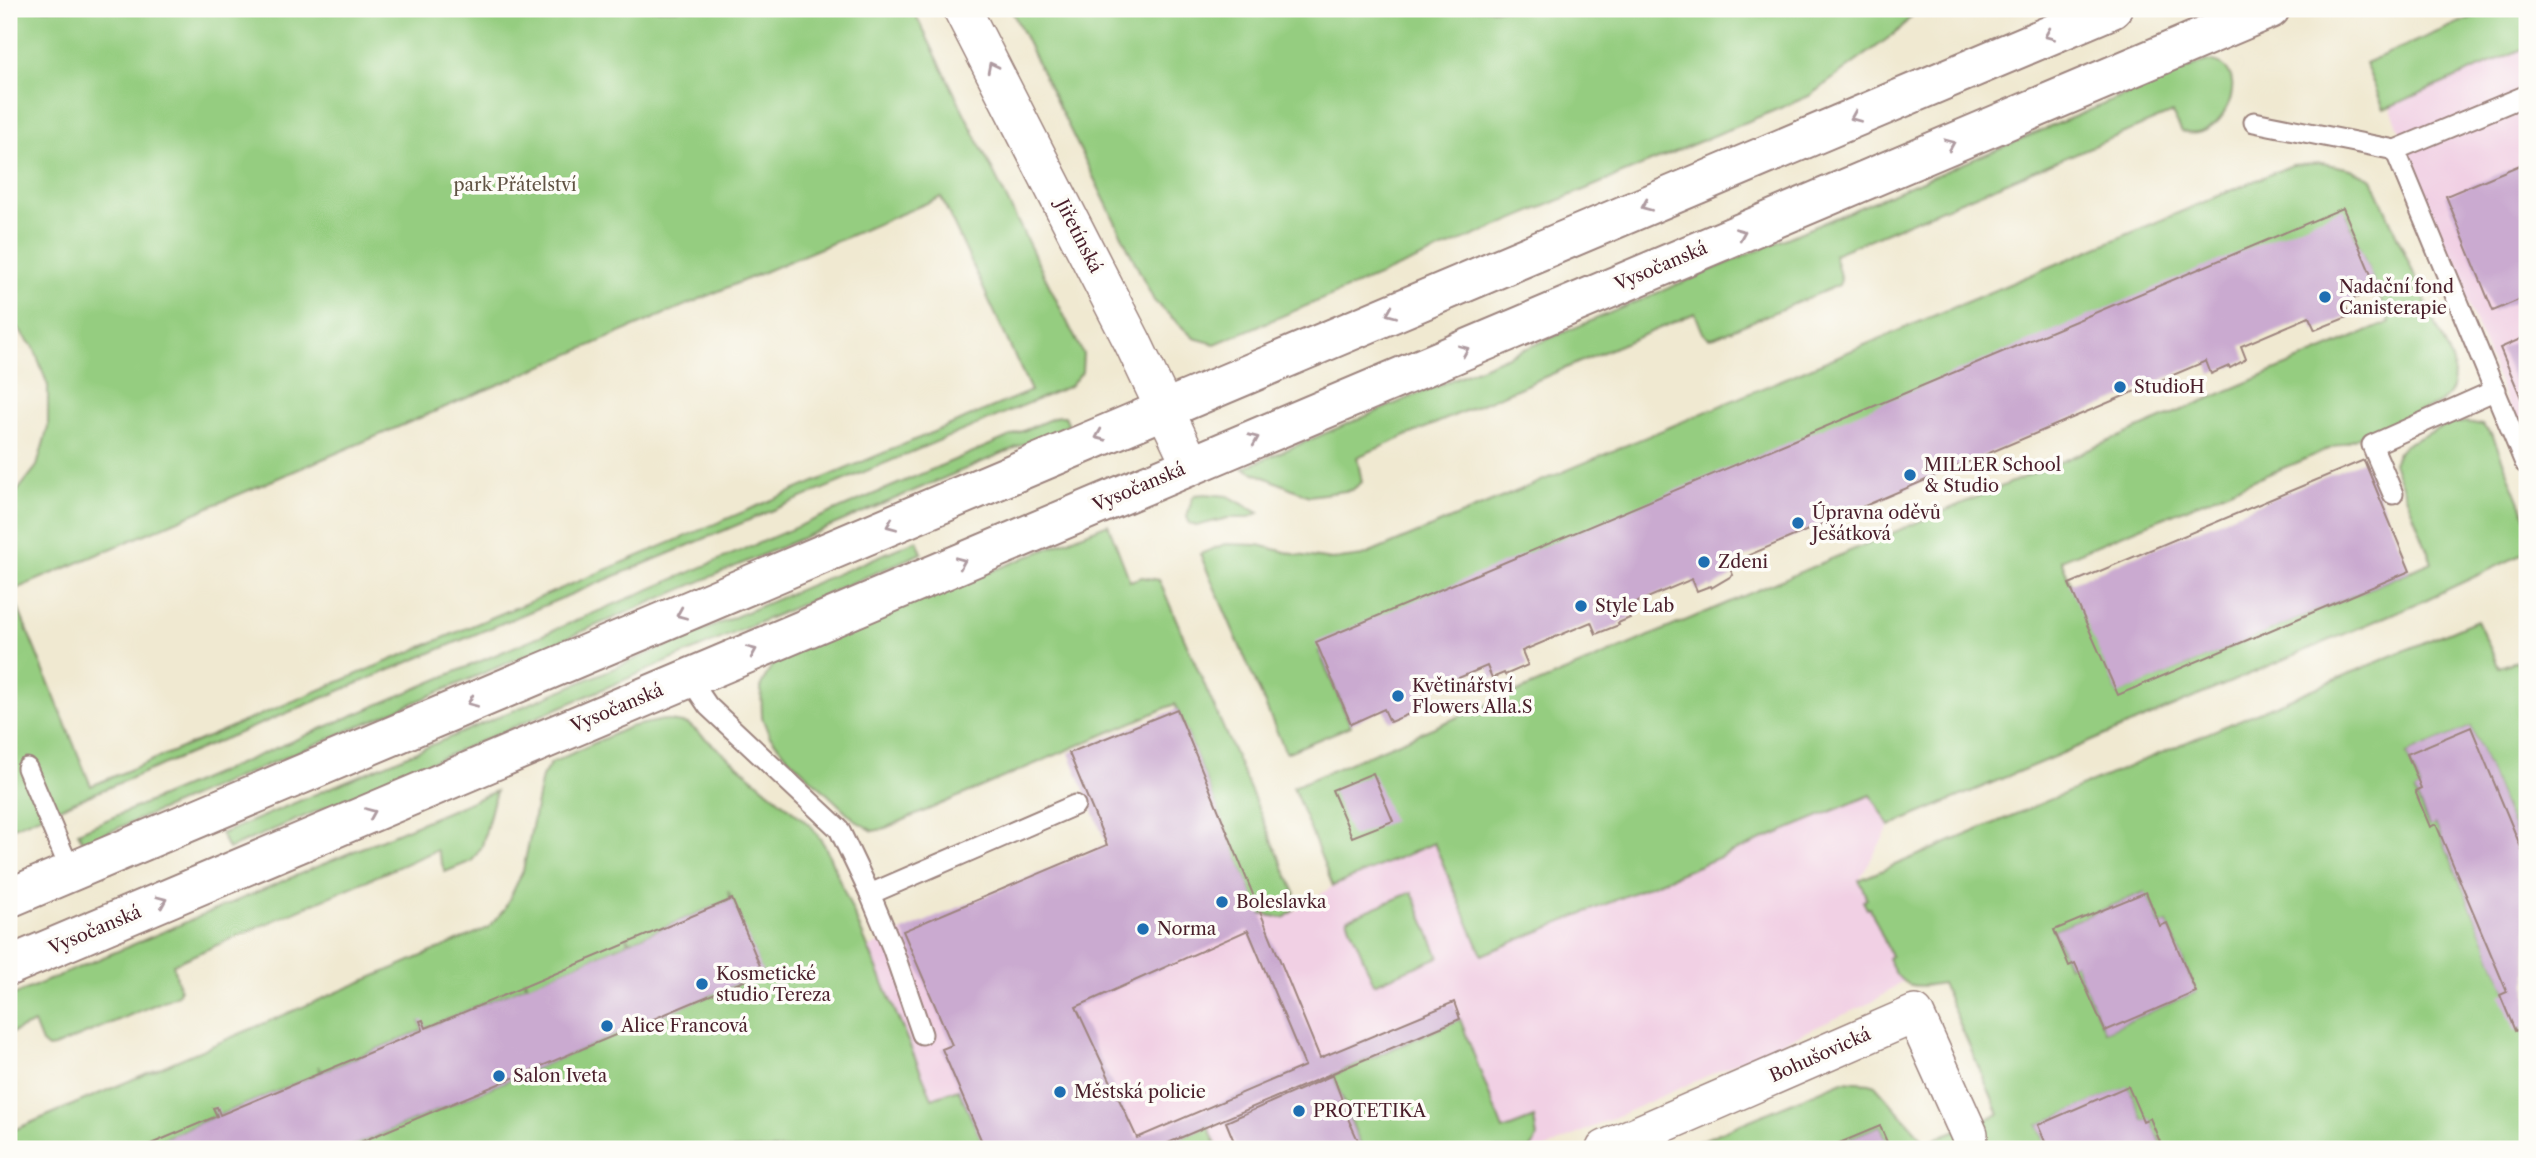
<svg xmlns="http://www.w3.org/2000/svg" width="2536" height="1158" viewBox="0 0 2536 1158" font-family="'Libre Caslon Text',serif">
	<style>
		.built { fill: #f1d0e4 }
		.green { fill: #95cd80; stroke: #707656; stroke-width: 2; fill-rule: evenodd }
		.building { fill: #caaad0; fill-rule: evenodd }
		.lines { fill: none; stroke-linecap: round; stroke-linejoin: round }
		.lane-casing { stroke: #9d847e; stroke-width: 23 }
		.street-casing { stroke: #9d847e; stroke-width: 40 }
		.secondary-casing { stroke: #9d847e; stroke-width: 42 }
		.lane { stroke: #fff; stroke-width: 19 }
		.street { stroke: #fff; stroke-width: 37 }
		.secondary { stroke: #fff; stroke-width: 38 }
		.oneway { stroke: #ae9aa0 }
		.poi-dot { fill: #1f6fb2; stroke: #fdfcf7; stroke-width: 2.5 }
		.labels { text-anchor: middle; stroke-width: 7; stroke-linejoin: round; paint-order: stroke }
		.park-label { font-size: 18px; fill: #605344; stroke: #fdfcf7 }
		.street-label { font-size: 18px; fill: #4a1f2b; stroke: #fdfcf7 }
		.poi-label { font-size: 18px; fill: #4a1f2b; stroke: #fdfcf7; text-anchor: start }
	</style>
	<rect width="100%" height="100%" fill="#fdfcf7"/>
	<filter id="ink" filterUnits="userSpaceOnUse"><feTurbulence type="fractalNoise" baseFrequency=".0143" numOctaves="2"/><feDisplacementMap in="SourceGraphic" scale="14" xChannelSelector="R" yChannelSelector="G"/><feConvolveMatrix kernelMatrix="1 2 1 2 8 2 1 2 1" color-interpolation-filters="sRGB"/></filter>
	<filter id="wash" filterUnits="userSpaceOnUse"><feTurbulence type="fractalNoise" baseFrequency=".00686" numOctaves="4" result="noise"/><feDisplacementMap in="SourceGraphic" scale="28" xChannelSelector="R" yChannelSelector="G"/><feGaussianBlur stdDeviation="1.57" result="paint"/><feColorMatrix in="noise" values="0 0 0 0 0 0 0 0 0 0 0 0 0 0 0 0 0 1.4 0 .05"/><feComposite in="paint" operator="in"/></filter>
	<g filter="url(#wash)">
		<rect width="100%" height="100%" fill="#f0e9d1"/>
		<!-- built -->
		<path class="built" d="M2527,47V454L2390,106Z
			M1871,795L1890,826L1859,880L1904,981L1872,1002L1544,1149H975L932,1098L868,948L903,931L1214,799L1284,918L1333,886L1434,842L1483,955Z"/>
		<!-- green -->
		<path class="green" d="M9,9H913L1083,354L1082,372L1070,386L9,829V502L37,466L48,427V386L34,348L9,318ZM941,197L1031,391L91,786L11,591Z
			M1011,9H1918L1898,31L1809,96L1215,344L1194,338L1154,301Z
			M2491,9H2527V47L2384,109L2365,63Z
			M2206,61C2211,62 2218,63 2222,65C2248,81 2221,144 2182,132L2172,113L1834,254L1841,280L1839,285L1715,337L1709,338L1703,333L1695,313L1357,457L1362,482L1352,490L1309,496L1243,468Z
			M2322,163L2351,169L2372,179L2453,363C2455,381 2455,393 2438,404L2061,560L2118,694L2432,562L2393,463L2398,452L2404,445L2446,425L2466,422L2482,425L2493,436L2527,520V549L2523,554L2425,600L1890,826L1871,795L1482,955L1434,843L1333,886L1293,787L2390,322L2346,215L1421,607L1319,652L1351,726L1286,753L1200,554L1225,544L1259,545L1297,555L1332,560L1363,556L2292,165Z
			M1058,416H1065L1069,425L83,843L78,832Z
			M1205,494L1228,496L1259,513L1247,518H1228L1196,526L1190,524L1187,517L1192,499L1195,495Z
			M1108,524L1130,581L1142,577L1159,580L1295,893L1294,910L1284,918L1260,914L1175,704L883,829L873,831L856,821L787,756L769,735L762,717L761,685L772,665L787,654Z
			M917,540L922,553L228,849L221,834Z
			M2477,620L2499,667L2517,661L2527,684V862L2471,727L2407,754L2421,788L2415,792L2429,826L2436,824L2527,1039V1149H2163L2150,1119L2143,1121L2128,1087L2038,1125L2048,1149H1890L1880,1126L1825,1149H1681L1843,1081L1870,1083L1875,1085L1922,1138L1921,1147L1939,1137L1999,1114L1942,983C1914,988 1900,990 1888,958L1891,956L1870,908L1867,909L1863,901L1867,899L1859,880ZM2145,892L2160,926L2167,923L2196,992L2105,1031L2075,963L2068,966L2054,930Z
			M663,720L688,724L812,827L825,846L932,1098L958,1089L986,1149H344L762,973L728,891L730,900L630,942L626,936L628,943L528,986L524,979L526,986L426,1028L420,1021L423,1030L322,1072L318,1066L321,1073L220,1115L214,1109L217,1116L139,1149H9V1132L488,928L504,910L523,871L542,777L551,763L629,727Z
			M496,791L482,846L472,861L445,872L437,850L173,964L180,990L178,995L54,1047L48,1048L42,1043L34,1023L9,1034V997Z
			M1412,892L1439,957L1374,984L1347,919Z
			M1460,1019L1503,1130L1534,1118L1537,1138L1531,1149H1362L1333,1075Z
			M1208,1126L1218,1149H1154Z"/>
		<g id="blocks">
			<!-- building -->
			<path class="building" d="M2527,162V315L2521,299L2493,311L2446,196Z
				M2343,208L2377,289L2344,303L2350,316L2315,330L2309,317L2241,346L2246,359L2230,368L2229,366L2211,374L2206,361L1728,564L1733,575L1711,588L1710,586L1697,591L1692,579L1626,607L1630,618L1618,623L1619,625L1596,634L1591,622L1522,651L1528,665L1505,675L1504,673L1492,678L1487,666L1420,694L1425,705L1413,710L1414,712L1390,722L1384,709L1351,724L1316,642Z
				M2527,336V412L2500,348Z
				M2364,460L2410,571L2118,695L2069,584Z
				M1177,709L1320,1058L1454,1002L1460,1019L1154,1149H985L942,1049L952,1045L903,931L1107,845L1069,753ZM1248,930L1305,1066L1137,1138L1076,1007Z
				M2471,727L2527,862V1039L2523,1028L2515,1031L2500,995L2507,992L2436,824L2430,827L2415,791L2421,788L2407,754Z
				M1373,773L1393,821L1352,837L1332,790Z
				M2146,892L2160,926L2167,923L2196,992L2105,1031L2075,963L2069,966L2054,930Z
				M732,899L763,973L344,1149H139L217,1116L213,1108L217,1107L220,1115L423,1030L420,1021L423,1020L426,1028Z
				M1333,1075L1342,1100L1340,1101L1362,1149H1237L1226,1122Z
				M2128,1086L2143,1121L2150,1118L2163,1149H2048L2038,1125Z
				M1880,1126L1890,1149H1825Z"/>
		</g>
	</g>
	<g filter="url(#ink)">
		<use href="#blocks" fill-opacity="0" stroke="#9d847e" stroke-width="2"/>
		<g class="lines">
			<defs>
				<path id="lane" d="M2254,122L2395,150L2525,463
					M2395,150L2527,95
					M2393,494L2372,445L2496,390
					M689,678L708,706L839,829L870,894L1075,805
					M27,768L71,872
					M870,894L892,947L922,1034"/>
				<path id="street" d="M962,9L1133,343L1191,465
					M1605,1149L1915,1014L1969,1134"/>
				<path id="secondary" d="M9,898L2112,9
					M9,966L2270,9"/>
			</defs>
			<!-- lane casing -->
			<use href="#lane" class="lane-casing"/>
			<!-- street casing -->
			<use href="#street" class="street-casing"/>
			<!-- secondary casing -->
			<use href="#secondary" class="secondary-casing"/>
			<!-- lane -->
			<use href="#lane" class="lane"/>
			<!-- street -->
			<use href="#street" class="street"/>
			<!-- secondary -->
			<use href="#secondary" class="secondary"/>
		</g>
		<!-- one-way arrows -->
		<defs><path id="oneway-chevron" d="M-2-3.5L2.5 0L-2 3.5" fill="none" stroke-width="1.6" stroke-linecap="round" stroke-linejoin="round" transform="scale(1.75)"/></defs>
		<g class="oneway">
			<use href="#oneway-chevron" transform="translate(2049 35) rotate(157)"/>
			<use href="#oneway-chevron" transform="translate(992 67) rotate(-117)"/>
			<use href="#oneway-chevron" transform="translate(1855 117) rotate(157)"/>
			<use href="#oneway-chevron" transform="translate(1950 144) rotate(-23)"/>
			<use href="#oneway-chevron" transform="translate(1646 206) rotate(157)"/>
			<use href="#oneway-chevron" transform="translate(1741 233) rotate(-23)"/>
			<use href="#oneway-chevron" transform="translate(1391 313) rotate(157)"/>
			<use href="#oneway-chevron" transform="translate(1464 350) rotate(-23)"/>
			<use href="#oneway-chevron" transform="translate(1100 436) rotate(157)"/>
			<use href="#oneway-chevron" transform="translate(1254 439) rotate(-23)"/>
			<use href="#oneway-chevron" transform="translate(891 525) rotate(157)"/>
			<use href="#oneway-chevron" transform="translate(961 562) rotate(-23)"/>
			<use href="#oneway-chevron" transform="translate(681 614) rotate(157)"/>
			<use href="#oneway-chevron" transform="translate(752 651) rotate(-23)"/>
			<use href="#oneway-chevron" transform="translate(472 702) rotate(157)"/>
			<use href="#oneway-chevron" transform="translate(371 813) rotate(-23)"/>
			<use href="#oneway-chevron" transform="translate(162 901) rotate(-23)"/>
		</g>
	</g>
	<!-- markers -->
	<g class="poi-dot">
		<circle cx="2325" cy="297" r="7"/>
		<circle cx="2120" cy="387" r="7"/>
		<circle cx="1910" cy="475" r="7"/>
		<circle cx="1798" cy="523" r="7"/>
		<circle cx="1704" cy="562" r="7"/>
		<circle cx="1581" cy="606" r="7"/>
		<circle cx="1398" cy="696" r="7"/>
		<circle cx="1222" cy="902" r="7"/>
		<circle cx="1143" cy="929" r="7"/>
		<circle cx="702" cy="984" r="7"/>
		<circle cx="607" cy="1026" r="7"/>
		<circle cx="499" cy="1076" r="7"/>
		<circle cx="1060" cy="1092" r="7"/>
		<circle cx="1299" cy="1111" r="7"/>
	</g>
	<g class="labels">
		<!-- park labels -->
		<g class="park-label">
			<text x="515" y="191">park Přátelství</text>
		</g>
		<!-- street labels -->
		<g class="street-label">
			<text transform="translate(1079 236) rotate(63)" y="6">Jiřetínská</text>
			<text transform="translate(1661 266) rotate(-23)" y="6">Vysočanská</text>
			<text transform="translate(1139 487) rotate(-23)" y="6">Vysočanská</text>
			<text transform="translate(617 708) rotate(-23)" y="6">Vysočanská</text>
			<text transform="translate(95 930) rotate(-23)" y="6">Vysočanská</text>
			<text transform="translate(1820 1055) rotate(-24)" y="6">Bohušovická</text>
		</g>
		<!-- poi labels -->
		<g class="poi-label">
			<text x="2339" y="293">Nadační fond<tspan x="2339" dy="21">Canisterapie</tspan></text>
			<text x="2134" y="393">StudioH</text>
			<text x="1924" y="471">MILLER School<tspan x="1924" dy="21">&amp; Studio</tspan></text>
			<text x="1812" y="519">Úpravna oděvů<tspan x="1812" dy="21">Ješátková</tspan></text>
			<text x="1718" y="568">Zdeni</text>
			<text x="1595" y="612">Style Lab</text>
			<text x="1412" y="692">Květinářství<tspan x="1412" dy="21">Flowers Alla.S</tspan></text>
			<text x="1236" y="908">Boleslavka</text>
			<text x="1157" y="935">Norma</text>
			<text x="716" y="980">Kosmetické<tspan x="716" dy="21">studio Tereza</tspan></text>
			<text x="621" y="1032">Alice Francová</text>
			<text x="513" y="1082">Salon Iveta</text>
			<text x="1074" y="1098">Městská policie</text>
			<text x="1313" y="1117">PROTETIKA</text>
		</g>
	</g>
	<!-- margin -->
	<rect width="2536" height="1158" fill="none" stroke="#fdfcf7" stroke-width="35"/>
</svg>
